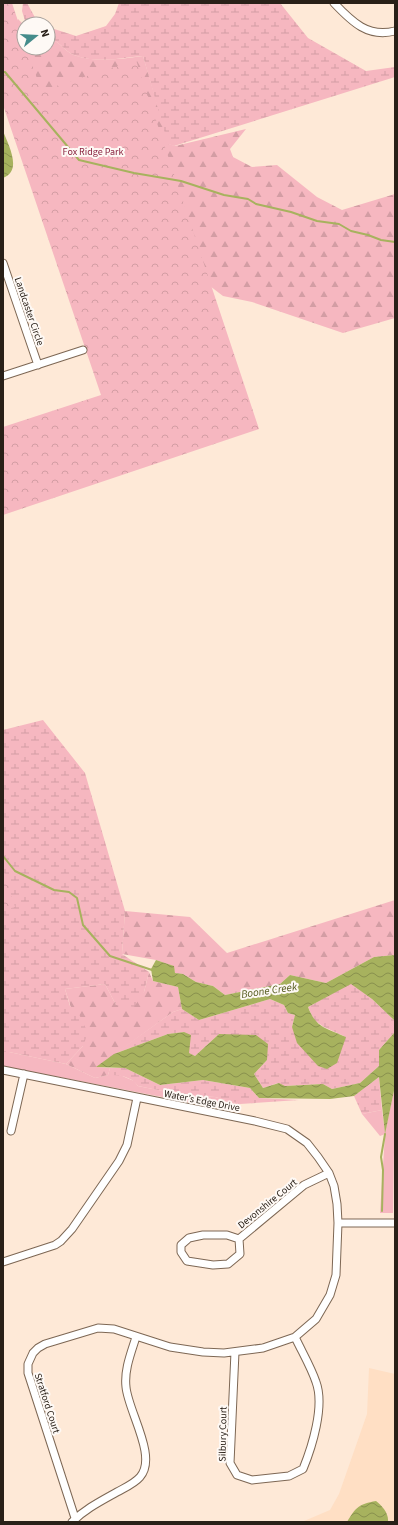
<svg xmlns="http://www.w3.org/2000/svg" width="398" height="1525" viewBox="0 0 398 1525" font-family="'Source Sans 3',sans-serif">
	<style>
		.built { fill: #ffdfc4 }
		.grass { fill: #f6b7c0 }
		.forest { fill: url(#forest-firs) }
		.wetland { fill: url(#wetland-marsh) }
		.park { fill: url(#park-crowns) }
		.water { fill: url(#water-waves) }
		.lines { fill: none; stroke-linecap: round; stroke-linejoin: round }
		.stream { stroke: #a7b25e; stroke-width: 2 }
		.minor-casing { stroke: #7d6754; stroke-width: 9 }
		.minor { stroke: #fff; stroke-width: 7 }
		.labels { text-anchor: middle; stroke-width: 4; stroke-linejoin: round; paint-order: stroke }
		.park-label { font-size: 10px; fill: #88213e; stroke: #fef9f5 }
		.street-label { font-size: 10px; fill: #292018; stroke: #fef9f5 }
		.water-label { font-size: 11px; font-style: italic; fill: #555b1e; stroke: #fef9f5 }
	</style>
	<defs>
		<pattern id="forest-firs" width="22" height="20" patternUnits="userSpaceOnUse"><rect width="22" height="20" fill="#f6b7c0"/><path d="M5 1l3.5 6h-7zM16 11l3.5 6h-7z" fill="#d39da4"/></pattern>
		<pattern id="wetland-marsh" width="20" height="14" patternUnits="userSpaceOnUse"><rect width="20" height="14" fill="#f6b7c0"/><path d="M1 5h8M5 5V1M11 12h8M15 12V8" fill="none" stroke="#d39da4"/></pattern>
		<pattern id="park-crowns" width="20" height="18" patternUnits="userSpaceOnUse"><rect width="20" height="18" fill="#f6b7c0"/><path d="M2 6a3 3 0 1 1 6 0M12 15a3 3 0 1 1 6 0" fill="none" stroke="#d39da4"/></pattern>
		<pattern id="water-waves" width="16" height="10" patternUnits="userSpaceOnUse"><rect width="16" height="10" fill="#a7b25e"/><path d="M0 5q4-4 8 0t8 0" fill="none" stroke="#88904d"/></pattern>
	</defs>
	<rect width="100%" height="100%" fill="#fee9d7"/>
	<!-- built -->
	<path class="built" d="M369,1368L395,1374V1522H293L304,1521L330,1510L339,1494L367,1414Z"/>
	<!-- grass -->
	<path class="grass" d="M3,1052H9L66,1064L95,1078L108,1075H120L134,1081L138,1086L182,1095L215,1097L240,1104L234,1111L3,1066Z
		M395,1086L393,1213H380L385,1134L380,1136L362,1114L382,1110L385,1132Z"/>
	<!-- forest -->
	<path class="forest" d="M18,19L24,25V48H48V38C59,40 64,51 74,55C95,63 121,59 143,56L169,144L175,146L246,129L230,149L233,157L252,167L277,165L317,197L342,210L395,194V318L343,333L252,302L223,296L202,280L3,52Z
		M395,900V955L374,957L326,983L290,975L280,984L225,995L213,986L196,982L183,974L175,973L173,966L156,960L122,954L125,911L190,917L227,953Z
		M149,972L153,981L178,987L182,1009L173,1012L97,1067L110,1068L108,1075L95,1078L66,1064L83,1046L65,989L105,984L116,1005L144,992Z"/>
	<!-- wetland -->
	<path class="wetland" d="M23,3H27L37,21L43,24H26L22,11Z
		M119,3H280L308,38L366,71L395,67V77L174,146L168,144L143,56C120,58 96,64 74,55C64,51 59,40 48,38V27L76,36L106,26L115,14Z
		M43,720L85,773L125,911L122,954L149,972L144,992L134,1007L116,1005L105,984L65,989L70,1006L77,1010L88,1033L83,1046L66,1064L9,1052H3V730Z
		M351,983L372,999L395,1021L394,1033L379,1050V1066L360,1083L332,1089L323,1084L284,1086L278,1083L263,1088L254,1074L267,1060L219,1034L195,1056L189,1054L184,1032L168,1034L114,1054L173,1012L182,1009L199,1020L270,999L284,1005L288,1013L295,1015L292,1027L346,1037L324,1027L314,1020L308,1007Z
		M110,1068H125L160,1085L203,1080L250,1088L259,1098L299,1100L240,1104L215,1097L182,1095L138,1086C131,1076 119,1075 108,1075Z
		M379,1077L382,1110L362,1114L354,1096Z"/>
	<!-- park -->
	<path class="park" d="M3,3H12L24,39V48H27L41,91L136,60L259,429L3,515V427L101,395L3,105Z
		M3,869L15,907L3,910Z"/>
	<!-- water -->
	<path class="water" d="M3,131C8,144 23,171 3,178Z
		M395,955V1021L372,999L351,984L308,1007C316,1028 326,1028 346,1037L337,1063L327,1069L318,1066L297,1043L292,1027L295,1015L288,1013L284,1005L270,999L199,1020L182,1009L178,987L153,981L151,969L156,960L174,966L175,973L183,974L196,982L213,986L225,995L280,984L290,975L326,983L374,957Z
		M395,1024V1086L385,1134L379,1077L354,1096L330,1099L259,1098L250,1088L203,1080L160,1085L125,1068L96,1067L114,1054L168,1034L184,1032L191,1035L189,1053L195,1056L219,1034L256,1035L268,1044L267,1060L254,1074L263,1088L279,1083L285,1086L323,1084L332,1089L360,1083L379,1066V1050L394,1033Z
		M376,1501C382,1506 389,1513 388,1522H347C356,1507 359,1504 376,1501Z"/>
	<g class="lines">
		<!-- stream -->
		<path class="stream" d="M3,72H5L79,160L134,173L181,181L224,195L248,199L256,204L291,212L317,221L339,224L351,231L368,235L381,240L395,242
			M3,856L15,871L54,890L69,892L77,898L83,925L110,956L152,970
			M382,1211L383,1170L381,1157L385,1134"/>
		<defs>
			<path id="minor" d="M334,3C352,22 368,38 395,31
				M3,263L38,365
				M3,376L83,350
				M3,1070L255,1121L287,1129L307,1143L318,1157L329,1173L334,1186L337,1204L338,1223L336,1275L330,1295L316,1319L295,1337L263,1348L224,1353L203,1352L170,1347L114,1329L98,1328L45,1344L38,1348L33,1353L28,1364V1373L75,1518
				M11,1131L24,1074
				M338,1223H395
				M203,1235H227L239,1239L240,1254L228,1264L213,1265L187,1261L181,1252V1245L189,1238Z
				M239,1239L304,1185L329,1173
				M3,1262L55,1245L61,1241L72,1229L119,1161L127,1145L137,1098
				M235,1352L230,1463L237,1475L252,1480L289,1476L303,1469C312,1447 325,1406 316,1382C311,1367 302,1352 295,1337
				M72,1522C85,1509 101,1501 117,1492C124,1488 134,1484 140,1477C158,1457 128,1411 126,1387C124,1370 131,1353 136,1337"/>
		</defs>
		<!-- minor casing -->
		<use href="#minor" class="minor-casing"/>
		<!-- minor -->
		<use href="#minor" class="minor"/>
	</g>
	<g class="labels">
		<!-- park labels -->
		<g class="park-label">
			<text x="93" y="155">Fox Ridge Park</text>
		</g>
		<!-- street labels -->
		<g class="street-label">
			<text transform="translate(30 311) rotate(71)" y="4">Landcaster Circle</text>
			<text transform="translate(202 1100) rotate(11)" y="4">Water’s Edge Drive</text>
			<text transform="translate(267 1203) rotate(-39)" y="4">Devonshire Court</text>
			<text transform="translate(48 1403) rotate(72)" y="4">Stratford Court</text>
			<text transform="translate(222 1434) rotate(-89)" y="4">Silbury Court</text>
		</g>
		<!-- water labels -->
		<g class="water-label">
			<text transform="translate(269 990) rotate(-8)" y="4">Boone Creek</text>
		</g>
	</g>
	<!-- border -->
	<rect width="398" height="1525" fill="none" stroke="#292018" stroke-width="8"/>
	<!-- north arrow -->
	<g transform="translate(36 36) rotate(72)"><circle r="19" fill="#fef9f5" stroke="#a9a29d"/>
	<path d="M0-3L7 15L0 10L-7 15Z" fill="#458c8b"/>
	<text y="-6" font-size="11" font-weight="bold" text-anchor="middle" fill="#292018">N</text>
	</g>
</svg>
